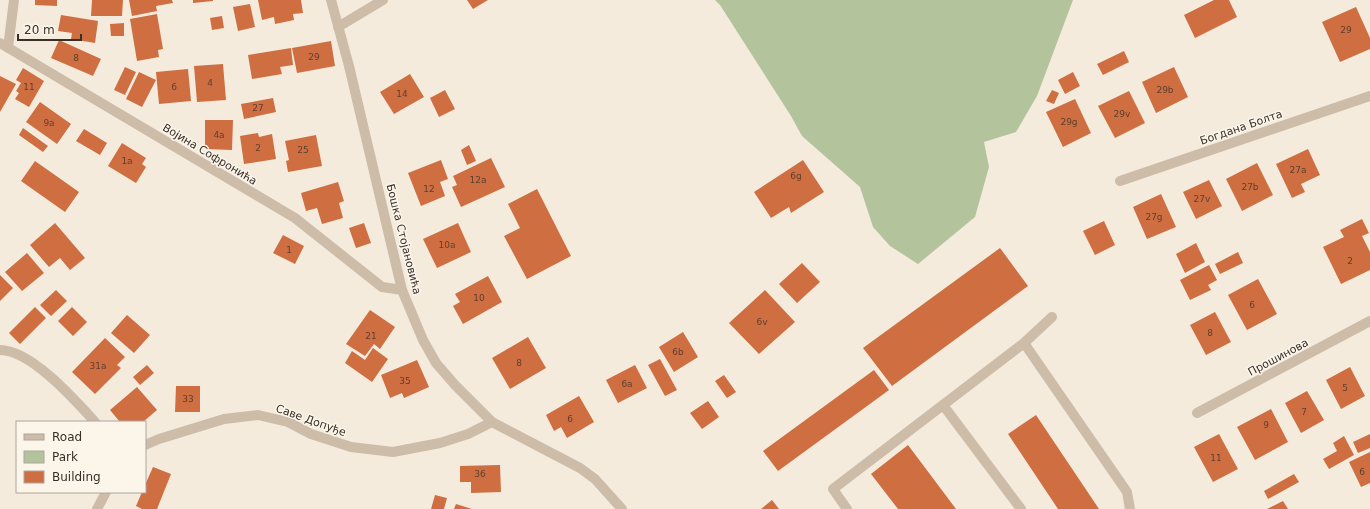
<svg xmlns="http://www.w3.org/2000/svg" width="1370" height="509" viewBox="0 0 1370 509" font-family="'DejaVu Sans',sans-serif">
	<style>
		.green { fill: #b3c49c }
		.building { fill: #ce6e41 }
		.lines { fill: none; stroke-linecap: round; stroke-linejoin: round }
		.service { stroke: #cdbca8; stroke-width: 10 }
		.minor { stroke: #cdbca8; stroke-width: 10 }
		.labels { text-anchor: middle; stroke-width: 3; stroke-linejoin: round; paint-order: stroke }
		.number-label { font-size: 9px; fill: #5e3f2f }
		.street-label { font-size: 11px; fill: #392f29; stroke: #fbf5ea }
	</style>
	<rect width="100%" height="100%" fill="#f4ebdd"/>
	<!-- green -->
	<path class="green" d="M715,0H1073L1037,96L1016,132L984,142L989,167L975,217L918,264L890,246L873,227L860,187L802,136L791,116L720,5Z"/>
	<!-- building -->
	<path class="building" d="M35,0H57V6L35,5Z
		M92,0H123L122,16H91Z
		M129,0H172L173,3L156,6L157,11L132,16Z
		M193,0H213V1L193,3Z
		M258,0H301L303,13L293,14L294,20L275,24L274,17L262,20Z
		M467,0H488L473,9Z
		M1214,0H1229L1237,17L1195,38L1184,15Z
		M250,4L255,27L238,31L233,7Z
		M1356,7L1370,38V49L1340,62L1322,22Z
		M157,14L163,49L158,50L159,57L137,61L130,19Z
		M61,15L98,21L95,43L71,39L72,33L58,31Z
		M222,16L224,28L212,30L210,18Z
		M124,23V36H111L110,24Z
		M59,40L101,59L93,76L51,58Z
		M331,41L335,66L297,73L292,48Z
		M291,48L293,65L280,67L282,74L252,79L248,55Z
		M1124,51L1129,62L1103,75L1097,64Z
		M223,64L226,100L197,102L194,66Z
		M125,67L136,72L125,95L114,90Z
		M1174,67L1188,97L1156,113L1142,82Z
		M23,68L44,81L29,107L15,99L19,93L16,91L21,83L16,80Z
		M188,69L191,101L159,104L156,72Z
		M139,72L156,80L142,107L126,99Z
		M1073,72L1080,86L1065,94L1058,80Z
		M410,74L424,97L394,114L380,92Z
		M0,76L16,84L0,112Z
		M445,90L455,109L439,117L430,98Z
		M1052,90L1059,93L1054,104L1046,101Z
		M1129,91L1145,123L1115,138L1098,106Z
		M273,98L276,112L244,119L241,104Z
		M1075,99L1091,133L1063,147L1046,112Z
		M40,102L71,124L57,144L26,122Z
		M205,120H233L232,150L205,149Z
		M23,128L48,146L43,152L19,135Z
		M84,129L107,143L100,155L76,141Z
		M258,133L259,137L272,134L276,159L244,164L240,136Z
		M316,135L322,166L288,172L286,161L289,160L285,141Z
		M122,143L146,158L142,164L146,167L136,183L108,166Z
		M469,145L476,161L467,165L461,150Z
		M1308,149L1320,175L1301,184L1305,192L1292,198L1276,164Z
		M491,158L505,187L461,207L452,187L457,185L453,176Z
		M441,160L448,179L440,182L445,196L421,206L408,173Z
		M803,160L824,192L791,213L789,207L771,218L754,192Z
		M35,161L79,192L65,212L21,181Z
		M1257,163L1273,195L1242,211L1226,179Z
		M1209,180L1222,206L1196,219L1183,192Z
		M338,182L344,201L339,203L343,218L322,224L317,208L306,211L301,193Z
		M537,189L571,256L527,279L504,236L520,228L508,204Z
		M1161,194L1176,227L1147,239L1133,207Z
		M1362,219L1369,233L1362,236L1370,252V270L1341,284L1323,247L1344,237L1340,230Z
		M1104,221L1115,245L1095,255L1083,231Z
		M55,223L85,258L70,270L60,258L49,267L30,245Z
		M364,223L371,243L356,248L349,228Z
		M458,223L471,252L437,268L423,239Z
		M283,235L304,246L295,264L273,253Z
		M1196,243L1205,262L1185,273L1176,254Z
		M1000,248L1028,286L892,386L863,348Z
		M1238,252L1243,263L1220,274L1215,264Z
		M27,253L44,273L22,291L5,272Z
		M802,263L820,282L797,303L779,284Z
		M1209,265L1217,280L1208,285L1211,290L1190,300L1180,280Z
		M0,275L13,288L0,301Z
		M488,276L502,302L463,324L453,306L460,302L455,294Z
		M1258,279L1277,314L1247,330L1228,295Z
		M56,290L67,301L51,316L40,305Z
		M765,290L795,322L759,354L729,323Z
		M35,307L46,318L20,344L9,333Z
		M72,307L87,322L73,336L58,321Z
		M370,310L395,327L380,349L374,344L365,356L346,344Z
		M1215,312L1231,342L1206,355L1190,325Z
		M127,315L150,335L134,353L111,333Z
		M683,332L698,357L674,372L659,347Z
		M528,337L546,368L510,389L492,358Z
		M105,338L125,357L117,365L121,368L95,394L72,372Z
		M373,348L388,359L372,382L345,363L352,351L365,360Z
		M660,359L677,390L665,396L648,365Z
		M417,360L429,387L404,398L402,393L390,398L381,375Z
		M147,365L154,373L140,385L133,377Z
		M635,365L647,388L618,403L606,380Z
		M1350,367L1365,396L1341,409L1326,380Z
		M874,370L889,390L778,471L763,451Z
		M724,375L736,392L727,398L715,381Z
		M176,386H200V412H175Z
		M137,387L157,410L143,422H120L110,410Z
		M1307,391L1324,420L1301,433L1285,403Z
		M579,396L594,422L567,438L561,427L554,431L546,415Z
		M708,401L719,417L702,429L690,413Z
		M1271,409L1288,442L1255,460L1237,427Z
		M1036,415L1099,509H1058L1008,434Z
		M1219,434L1238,469L1213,482L1194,447Z
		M1370,434V448L1358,453L1353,442Z
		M1344,436L1354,455L1329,469L1323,459L1337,451L1333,443Z
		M908,445L956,509H898L871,474Z
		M1370,452V483L1361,487L1349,462Z
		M500,465L501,492L471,493V482H460V466Z
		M153,467L171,474L157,509H142L136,506L142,492H145V485Z
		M1294,474L1299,482L1268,499L1264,491Z
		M435,495L447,498L444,509H431Z
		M772,500L779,509H761Z
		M1283,501L1288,509H1267Z
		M456,504L472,509H454Z"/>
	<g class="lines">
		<!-- service -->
		<path class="service" d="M338,27L383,0
			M1024,343L1127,492L1130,509
			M943,405L1021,509
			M847,509L833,489L1024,343L1052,317"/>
		<!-- minor -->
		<path class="minor" d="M331,0L349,66L402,290L423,340L436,363L455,385L492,422L580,468L595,479L622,509
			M0,43L295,218L382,287L402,290
			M8,48L14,0
			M1120,181L1370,96
			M0,350C31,350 75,400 95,422
			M1197,413L1370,321
			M145,445L159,439L224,419L258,415L288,422L311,434L351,447L393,452L440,443L468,434L492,422
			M97,509L106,492"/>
	</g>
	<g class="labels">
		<!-- number labels -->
		<g class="number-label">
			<text x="1346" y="33">29</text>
			<text x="314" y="60">29</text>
			<text x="76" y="61">8</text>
			<text x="210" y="86">4</text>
			<text x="29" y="90">11</text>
			<text x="174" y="90">6</text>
			<text x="1165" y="93">29b</text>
			<text x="402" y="97">14</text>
			<text x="258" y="111">27</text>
			<text x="1122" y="117">29v</text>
			<text x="1069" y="125">29g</text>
			<text x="49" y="126">9a</text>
			<text x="219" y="138">4a</text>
			<text x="258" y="151">2</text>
			<text x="303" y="153">25</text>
			<text x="127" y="164">1a</text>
			<text x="1298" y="173">27a</text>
			<text x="796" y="179">6g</text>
			<text x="478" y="183">12a</text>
			<text x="1250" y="190">27b</text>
			<text x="429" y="192">12</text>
			<text x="1202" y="202">27v</text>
			<text x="1154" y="220">27g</text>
			<text x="447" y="248">10a</text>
			<text x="289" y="253">1</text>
			<text x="1350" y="264">2</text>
			<text x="479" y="301">10</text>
			<text x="1252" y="308">6</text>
			<text x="762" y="325">6v</text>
			<text x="1210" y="336">8</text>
			<text x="371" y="339">21</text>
			<text x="678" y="355">6b</text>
			<text x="519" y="366">8</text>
			<text x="98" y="369">31a</text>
			<text x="405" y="384">35</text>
			<text x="627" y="387">6a</text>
			<text x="1345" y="391">5</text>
			<text x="188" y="402">33</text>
			<text x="1304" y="415">7</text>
			<text x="570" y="422">6</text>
			<text x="1266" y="428">9</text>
			<text x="1216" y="461">11</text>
			<text x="1362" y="475">6</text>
			<text x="480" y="477">36</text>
		</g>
		<!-- street labels -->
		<g class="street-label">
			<text transform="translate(1241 127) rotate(-19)" y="4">Богдана Болта</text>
			<text transform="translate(210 154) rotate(31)" y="4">Војина Софронића</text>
			<text transform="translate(404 239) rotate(76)" y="4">Бошка Стојановића</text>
			<text transform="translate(1278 357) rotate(-28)" y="4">Прошинова</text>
			<text transform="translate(311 420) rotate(20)" y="4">Саве Допуђе</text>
		</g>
	</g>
	<!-- legend -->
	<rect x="16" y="421" width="130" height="72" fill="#fbf5ea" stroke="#ada69d"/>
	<rect x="24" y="434" width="20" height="6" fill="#cdbca8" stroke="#ada69d"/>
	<text x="52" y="441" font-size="12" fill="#392f29">Road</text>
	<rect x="24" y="451" width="20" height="12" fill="#b3c49c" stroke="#ada69d"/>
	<text x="52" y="461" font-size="12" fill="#392f29">Park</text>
	<rect x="24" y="471" width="20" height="12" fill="#ce6e41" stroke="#ada69d"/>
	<text x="52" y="481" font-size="12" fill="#392f29">Building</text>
	<!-- scale -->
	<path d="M18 34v6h63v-6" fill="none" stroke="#392f29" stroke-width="2"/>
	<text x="24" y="34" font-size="12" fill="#392f29" stroke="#fbf5ea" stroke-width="3" paint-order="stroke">20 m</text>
</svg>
